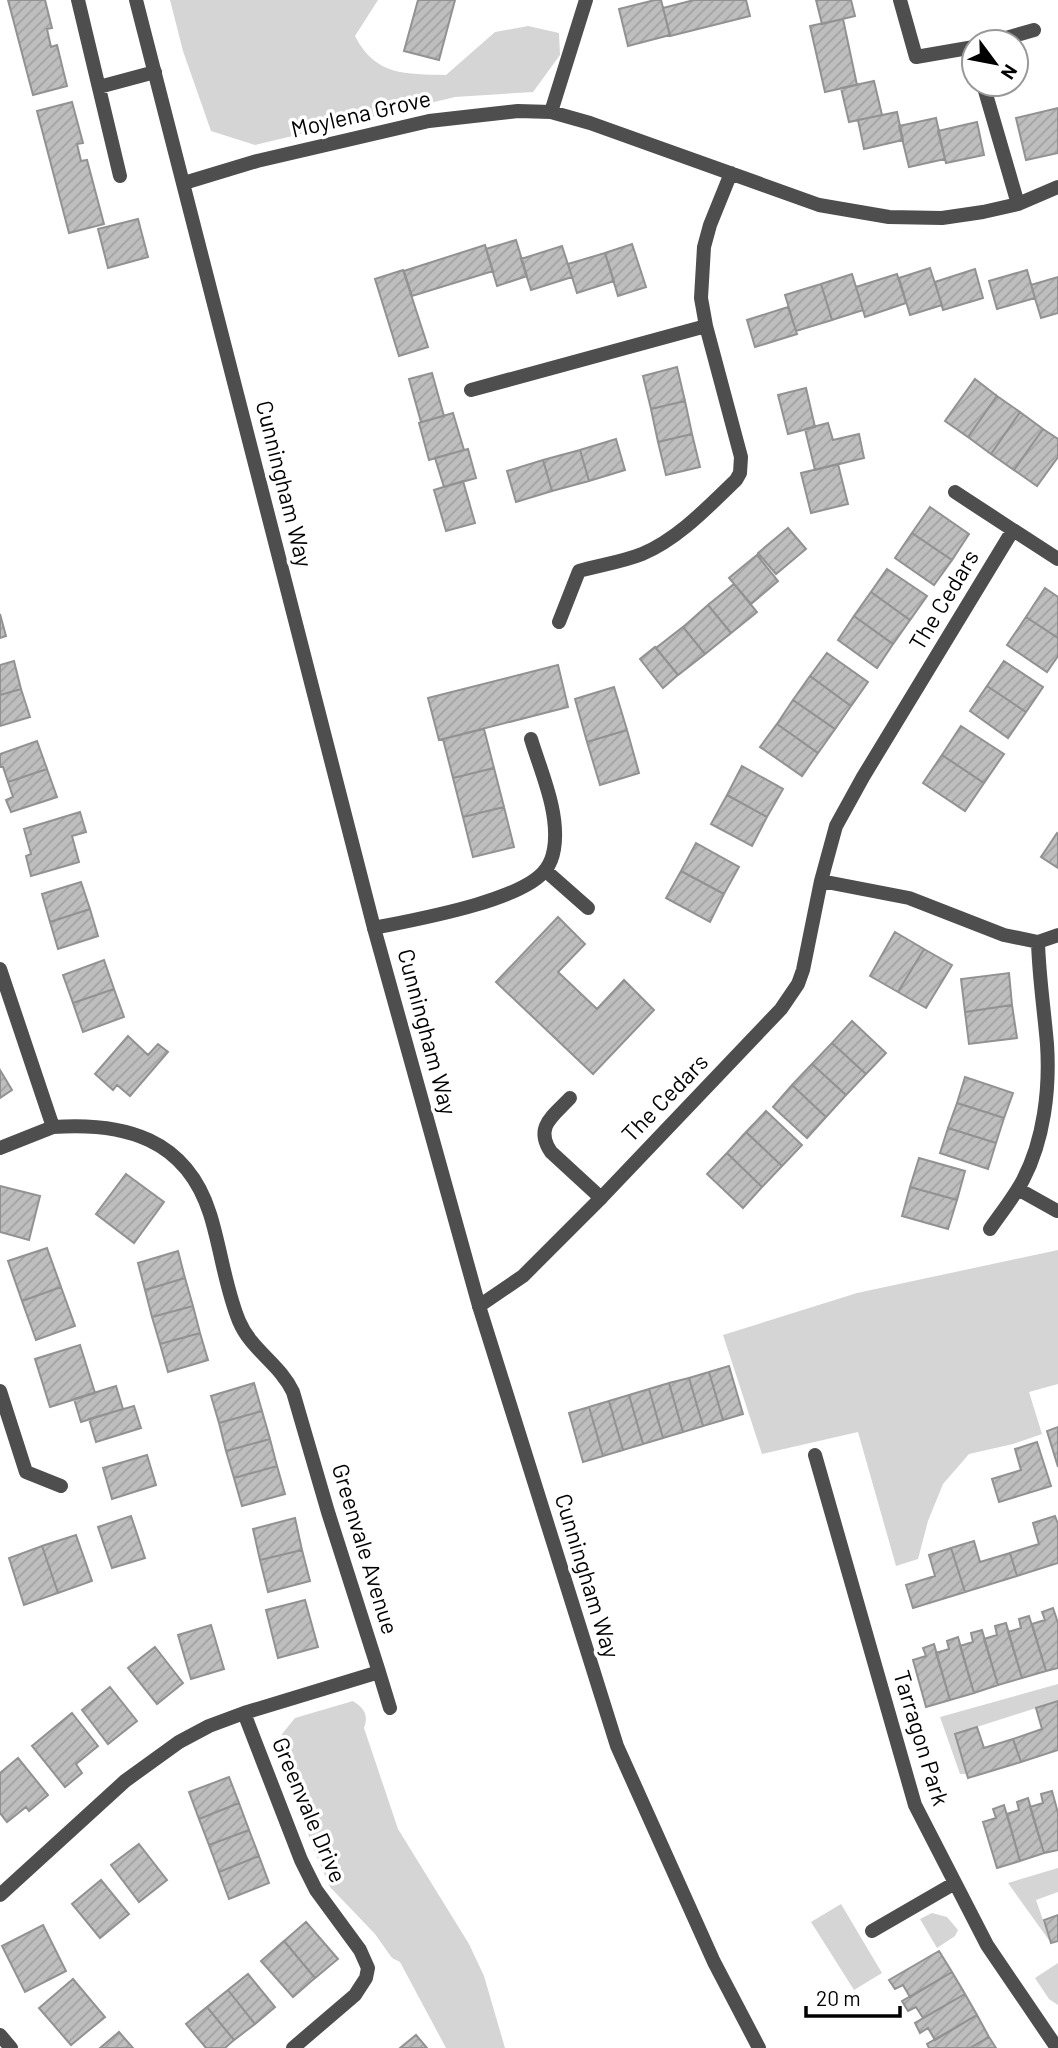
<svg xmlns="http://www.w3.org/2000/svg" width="1058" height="2048" viewBox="0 0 1058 2048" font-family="Barlow,sans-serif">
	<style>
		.grass { fill: #d5d5d5 }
		.building { fill: url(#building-hatch); stroke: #929292; stroke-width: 2 }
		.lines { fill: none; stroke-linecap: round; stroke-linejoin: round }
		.service { stroke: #4e4e4e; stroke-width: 14 }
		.minor { stroke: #4e4e4e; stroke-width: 14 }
		.tertiary { stroke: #4e4e4e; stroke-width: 14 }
		.labels { text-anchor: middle; stroke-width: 7; stroke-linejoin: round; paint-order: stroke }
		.street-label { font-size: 23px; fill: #000; stroke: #fff }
	</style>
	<defs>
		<pattern id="building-hatch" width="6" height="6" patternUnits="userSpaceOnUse" patternTransform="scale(1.75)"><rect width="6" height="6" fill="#bebebe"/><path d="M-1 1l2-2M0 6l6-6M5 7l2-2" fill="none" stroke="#a2a2a2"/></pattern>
	</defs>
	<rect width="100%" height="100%" fill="#fff"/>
	<!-- grass -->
	<path class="grass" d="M170,0H378L355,36C375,76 406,74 446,75L495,32L528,26L559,33L560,55L533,92L455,97L255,145L211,131L183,51Z
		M1058,1250V1384L1029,1392L1042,1434L1013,1444L969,1454L943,1484L928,1521L918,1559L896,1566L858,1432L762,1454L723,1335L857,1293Z
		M1058,1684V1701L955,1734L967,1774H960L940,1717Z
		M353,1701C364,1708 369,1715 364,1728L398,1829L469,1944L484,1976L505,2048H446L400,1962L392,1958L375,1934L330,1887L314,1850L280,1757L282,1734L295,1718Z
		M1058,1868V1892L1036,1900L1051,1943L1008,1883Z
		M841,1904L882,1973L854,1990L811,1922Z
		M932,1913L947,1917L958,1930L955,1936L937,1948L920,1919Z
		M1058,1963V2005L1049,1999L1035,1978Z"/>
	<!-- building -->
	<path class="building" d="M8,0H45L52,28L47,29L51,47L57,45L67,86L33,95Z
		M418,0H455L439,60L404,51Z
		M655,0H661L670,35L628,46L619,9Z
		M694,0H746L750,16L670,36L663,8Z
		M816,0H851L855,16L822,24Z
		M843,19L857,85L825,92L810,26Z
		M874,81L882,115L849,122L841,88Z
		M72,102L83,143L77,144L81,161L87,160L104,224L69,233L37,111Z
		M1058,108V153L1026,160L1016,118Z
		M897,112L903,140L864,149L858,120Z
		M936,118L945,159L909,167L899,126Z
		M977,122L984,155L946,163L938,131Z
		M138,219L148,257L108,268L98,229Z
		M516,240L527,276L497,286L486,249Z
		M632,244L646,287L618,296L605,253Z
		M485,245L493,271L412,296L404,271Z
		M562,246L572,277L531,290L521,259Z
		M605,253L614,281L577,293L568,264Z
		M930,268L942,305L910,315L899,278Z
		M975,269L983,298L943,310L935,282Z
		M403,270L428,347L399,356L375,279Z
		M1027,270L1035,298L997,309L989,281Z
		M852,274L863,310L832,320L821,284Z
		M897,274L906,303L865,317L856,287Z
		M1058,277V313L1041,318L1031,285Z
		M821,284L832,320L796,331L785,295Z
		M788,307L797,334L755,347L747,320Z
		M677,367L685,401L651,409L643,376Z
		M432,373L444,416L421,422L409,379Z
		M975,379L997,396L968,437L945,421Z
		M806,388L815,427L788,434L778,395Z
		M997,396L1020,412L991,454L968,437Z
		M685,401L692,434L658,442L651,409Z
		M1020,412L1043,429L1014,470L991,454Z
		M453,413L464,450L429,460L419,423Z
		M828,423L833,440L859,434L864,458L815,470L805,429Z
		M1043,429L1058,439V457L1037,486L1014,470Z
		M692,434L700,467L666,475L658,442Z
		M616,439L625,470L589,481L580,450Z
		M468,449L476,478L444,487L435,458Z
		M580,450L589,481L552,491L543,460Z
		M543,460L552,491L516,502L507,471Z
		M838,464L848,504L811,513L801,473Z
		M463,481L475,523L446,531L434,490Z
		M930,507L969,534L952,560L912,533Z
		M788,528L806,549L776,574L758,553Z
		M912,533L952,560L934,585L895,558Z
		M757,555L778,581L751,604L729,578Z
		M887,569L927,596L910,620L871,592Z
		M734,584L757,612L731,633L708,605Z
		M1045,588L1058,597V638L1026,617Z
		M871,592L910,620L893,644L854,616Z
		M708,605L731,633L705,654L683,627Z
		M0,614L6,636L0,638Z
		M854,616L893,644L877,668L838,640Z
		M1026,617L1058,638V656L1047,672L1007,645Z
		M683,627L705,654L678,675L656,648Z
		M655,647L678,675L663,688L640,659Z
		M827,653L868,682L851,706L810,676Z
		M14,661L21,689L0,695V665Z
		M1004,661L1043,687L1026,712L987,686Z
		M558,665L568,707L439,740L428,698Z
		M810,676L851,706L835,729L793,700Z
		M987,686L1026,712L1008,738L970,711Z
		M614,687L627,730L587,742L575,699Z
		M21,689L30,717L0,726V695Z
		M793,700L835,729L818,753L777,724Z
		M777,724L818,753L802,776L760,747Z
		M961,726L1004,754L984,783L942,755Z
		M484,729L494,768L453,778L443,739Z
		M627,730L639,773L600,785L587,742Z
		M37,741L47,769L8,782L3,767H0V754Z
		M942,755L984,783L965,811L923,783Z
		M742,766L783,789L767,817L727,795Z
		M494,768L504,807L463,817L453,778Z
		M47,769L57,797L11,812L6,800L13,797L8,782Z
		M727,795L767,817L752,846L711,824Z
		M504,807L514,847L473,857L463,817Z
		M80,812L86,832L72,836L79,862L31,876L26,856L31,854L24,829Z
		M1057,833L1058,834V868L1041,857Z
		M696,843L739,867L724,894L681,871Z
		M681,871L724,894L710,922L666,898Z
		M81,882L90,909L50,922L42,894Z
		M90,909L98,936L58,949L50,922Z
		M558,917L585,944L558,972L597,1009L624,980L654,1010L593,1074L496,982Z
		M895,932L924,949L898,992L870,976Z
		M924,949L952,965L926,1008L898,992Z
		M104,960L114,989L73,1003L63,975Z
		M1009,973L1012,1005L965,1012L961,979Z
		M114,989L124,1017L83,1032L73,1003Z
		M1012,1005L1017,1038L969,1044L965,1012Z
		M852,1021L886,1053L866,1074L832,1043Z
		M128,1036L148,1055L158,1044L168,1052L130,1096L117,1085L113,1090L95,1074Z
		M832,1043L866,1074L846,1095L812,1064Z
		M812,1064L846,1095L826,1117L792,1085Z
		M0,1070L12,1090L0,1098Z
		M965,1077L1013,1093L1004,1118L957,1103Z
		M792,1085L826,1117L807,1138L773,1107Z
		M957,1103L1004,1118L996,1143L948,1128Z
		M766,1111L802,1145L782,1166L746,1132Z
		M948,1128L996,1143L988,1169L940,1153Z
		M746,1132L782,1166L762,1187L727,1153Z
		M727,1153L762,1187L743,1208L707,1174Z
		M919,1158L965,1171L957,1200L910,1187Z
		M126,1174L164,1202L134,1243L96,1214Z
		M0,1186L40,1196L29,1240L0,1232Z
		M910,1187L957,1200L948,1229L902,1216Z
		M47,1248L61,1287L22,1301L8,1261Z
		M178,1251L185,1278L145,1290L138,1263Z
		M185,1278L193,1306L152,1317L145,1290Z
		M61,1287L75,1326L36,1340L22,1301Z
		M193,1306L200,1333L160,1344L152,1317Z
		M200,1333L208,1360L168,1372L160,1344Z
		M80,1345L95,1393L50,1407L35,1359Z
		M729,1366L743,1414L723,1420L709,1372Z
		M709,1372L723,1420L703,1426L689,1378Z
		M689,1378L703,1426L683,1432L669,1383Z
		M254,1383L262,1411L219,1423L211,1396Z
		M669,1383L683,1432L663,1438L649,1389Z
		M116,1386L123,1409L81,1422L74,1399Z
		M649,1389L663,1438L643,1444L629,1395Z
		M629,1395L643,1444L623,1450L609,1401Z
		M609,1401L623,1450L603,1456L589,1407Z
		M134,1406L141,1428L96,1442L89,1419Z
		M589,1407L603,1456L583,1462L569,1413Z
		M262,1411L270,1439L226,1451L219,1423Z
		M1058,1427V1467L1047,1431Z
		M270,1439L277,1466L234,1478L226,1451Z
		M1037,1442L1051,1486L999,1502L992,1479L1021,1470L1015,1449Z
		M147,1455L156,1485L112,1499L103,1468Z
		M277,1466L285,1494L242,1506L234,1478Z
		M131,1516L145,1558L112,1568L98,1527Z
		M1055,1516L1058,1524V1563L1017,1576L1010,1553L1039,1544L1033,1523Z
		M295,1518L302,1550L260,1560L253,1529Z
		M76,1535L92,1581L58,1593L42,1546Z
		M974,1541L980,1562L1010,1553L1017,1576L965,1592L951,1548Z
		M42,1546L58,1593L24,1605L9,1558Z
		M951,1548L965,1592L913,1608L906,1585L935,1576L929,1555Z
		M302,1550L310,1581L268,1592L260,1560Z
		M305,1600L318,1647L278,1658L266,1610Z
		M1053,1608L1058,1623V1668L1046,1671L1032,1624L1045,1620L1042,1612Z
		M1029,1616L1046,1671L1022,1678L1008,1632L1021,1628L1019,1619Z
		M1006,1623L1022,1678L998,1685L984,1639L997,1635L995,1626Z
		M211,1625L224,1669L191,1679L178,1635Z
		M982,1630L998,1685L974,1693L960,1646L973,1642L971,1633Z
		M958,1637L974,1693L950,1700L936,1653L949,1649L947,1641Z
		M934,1644L950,1700L926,1707L913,1660L926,1656L923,1648Z
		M155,1647L183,1683L157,1704L128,1668Z
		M110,1687L137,1721L108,1744L82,1710Z
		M1058,1701V1750L1021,1762L1013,1739L1042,1729L1036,1708Z
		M72,1713L98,1746L76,1764L82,1773L65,1787L32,1746Z
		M977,1727L984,1748L1013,1739L1021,1762L968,1778L955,1734Z
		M18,1758L48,1795L29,1811L26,1807L7,1822L0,1813V1773Z
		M229,1777L239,1803L199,1819L189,1792Z
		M1052,1791L1058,1813V1850L1044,1853L1030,1807L1043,1803L1041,1794Z
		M1028,1798L1044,1853L1020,1861L1007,1814L1019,1810L1017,1802Z
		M239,1803L249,1830L209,1845L199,1819Z
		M1004,1805L1020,1861L997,1868L983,1822L996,1818L993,1809Z
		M249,1830L259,1856L219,1872L209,1845Z
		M139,1844L167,1880L139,1902L111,1865Z
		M259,1856L269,1883L229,1899L219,1872Z
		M101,1880L129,1914L100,1938L72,1904Z
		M1058,1915V1941L1051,1943L1044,1920Z
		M306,1922L338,1959L315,1978L284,1941Z
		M43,1925L66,1971L25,1992L2,1946Z
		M284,1941L315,1978L293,1997L261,1961Z
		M939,1951L952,1972L910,1997L903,1985L895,1989L889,1980Z
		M952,1972L965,1994L923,2018L916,2007L908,2011L902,2001Z
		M248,1974L275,2007L255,2024L228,1990Z
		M73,1979L105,2017L71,2045L39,2008Z
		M228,1990L255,2024L234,2040L207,2007Z
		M965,1994L977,2015L935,2040L928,2028L920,2033L915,2023Z
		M207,2007L234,2040L225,2048H206L186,2024Z
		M977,2015L989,2037L970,2048H929L927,2044Z
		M119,2032L133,2048H100Z
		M416,2035L427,2048H400Z
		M989,2037L996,2048H970Z"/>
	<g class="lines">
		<!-- service -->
		<path class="service" d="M570,1098C553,1116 534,1127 551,1152L601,1198"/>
		<!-- minor -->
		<path class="minor" d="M78,0L120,176
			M900,0L916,57L974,47
			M992,42L1034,30
			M983,84L1018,204
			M99,87L155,72
			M551,112L586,0
			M184,183L257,161L429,121L518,111L551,112L590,123L819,205L889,217L942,218L983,212L1018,204L1058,187
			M471,390L706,326
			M955,492L1013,530
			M559,622L579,571C600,565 622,562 642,554C678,539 709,506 736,480L740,473L741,457L706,326L701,298L704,247L710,225L731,173
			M546,871L588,908
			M821,881L909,898L1004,935L1038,942L1058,935
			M374,928C413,920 524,901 546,869C550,864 553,855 554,849C560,813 541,772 531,739
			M0,969L53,1127L0,1148
			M1018,1189L1057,1211
			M990,1229C1001,1213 1014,1197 1023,1180C1044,1140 1050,1089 1047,1044C1044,1009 1039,977 1038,942
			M479,1306L523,1276L601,1198L781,1009L798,984L803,970L821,881L836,826L863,777L1013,530L1058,559
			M0,1391L26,1472L61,1486
			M815,1455L915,1805L987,1945L1057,2048
			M379,1672L390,1708
			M244,1713L301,1860L316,1890L360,1950L368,1968L366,1978L355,1995L293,2048
			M0,1895L125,1781L179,1742L209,1726L244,1713L379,1672L328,1512L293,1392C280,1364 251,1350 239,1321C225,1287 221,1249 210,1214C186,1138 124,1122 53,1127
			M872,1931L955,1883
			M0,2035L11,2048"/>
		<!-- tertiary -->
		<path class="tertiary" d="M136,0L374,928L479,1306L617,1746L714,1962L759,2048"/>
	</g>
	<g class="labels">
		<!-- street labels -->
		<g class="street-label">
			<text transform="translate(361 114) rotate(-13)" y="8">Moylena Grove</text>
			<text transform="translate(284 484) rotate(76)" y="8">Cunningham Way</text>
			<text transform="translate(944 600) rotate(-59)" y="8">The Cedars</text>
			<text transform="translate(427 1032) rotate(75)" y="8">Cunningham Way</text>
			<text transform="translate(665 1098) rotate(-46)" y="8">The Cedars</text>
			<text transform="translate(365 1549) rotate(73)" y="8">Greenvale Avenue</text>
			<text transform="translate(587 1576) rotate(73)" y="8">Cunningham Way</text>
			<text transform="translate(921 1738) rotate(73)" y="8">Tarragon Park</text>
			<text transform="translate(309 1810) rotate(67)" y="8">Greenvale Drive</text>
		</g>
	</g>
	<!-- north arrow -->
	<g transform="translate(995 63) rotate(122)"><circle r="33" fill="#ffffff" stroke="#999999" stroke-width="2"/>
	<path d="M0-5L12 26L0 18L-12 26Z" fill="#000000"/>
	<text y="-10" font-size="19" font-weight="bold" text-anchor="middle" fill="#000000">N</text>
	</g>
	<!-- scale -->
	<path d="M806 2006v10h94v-10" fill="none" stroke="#000000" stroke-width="3.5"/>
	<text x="816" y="2006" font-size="21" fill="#000000" stroke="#ffffff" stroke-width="5" paint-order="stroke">20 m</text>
</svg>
